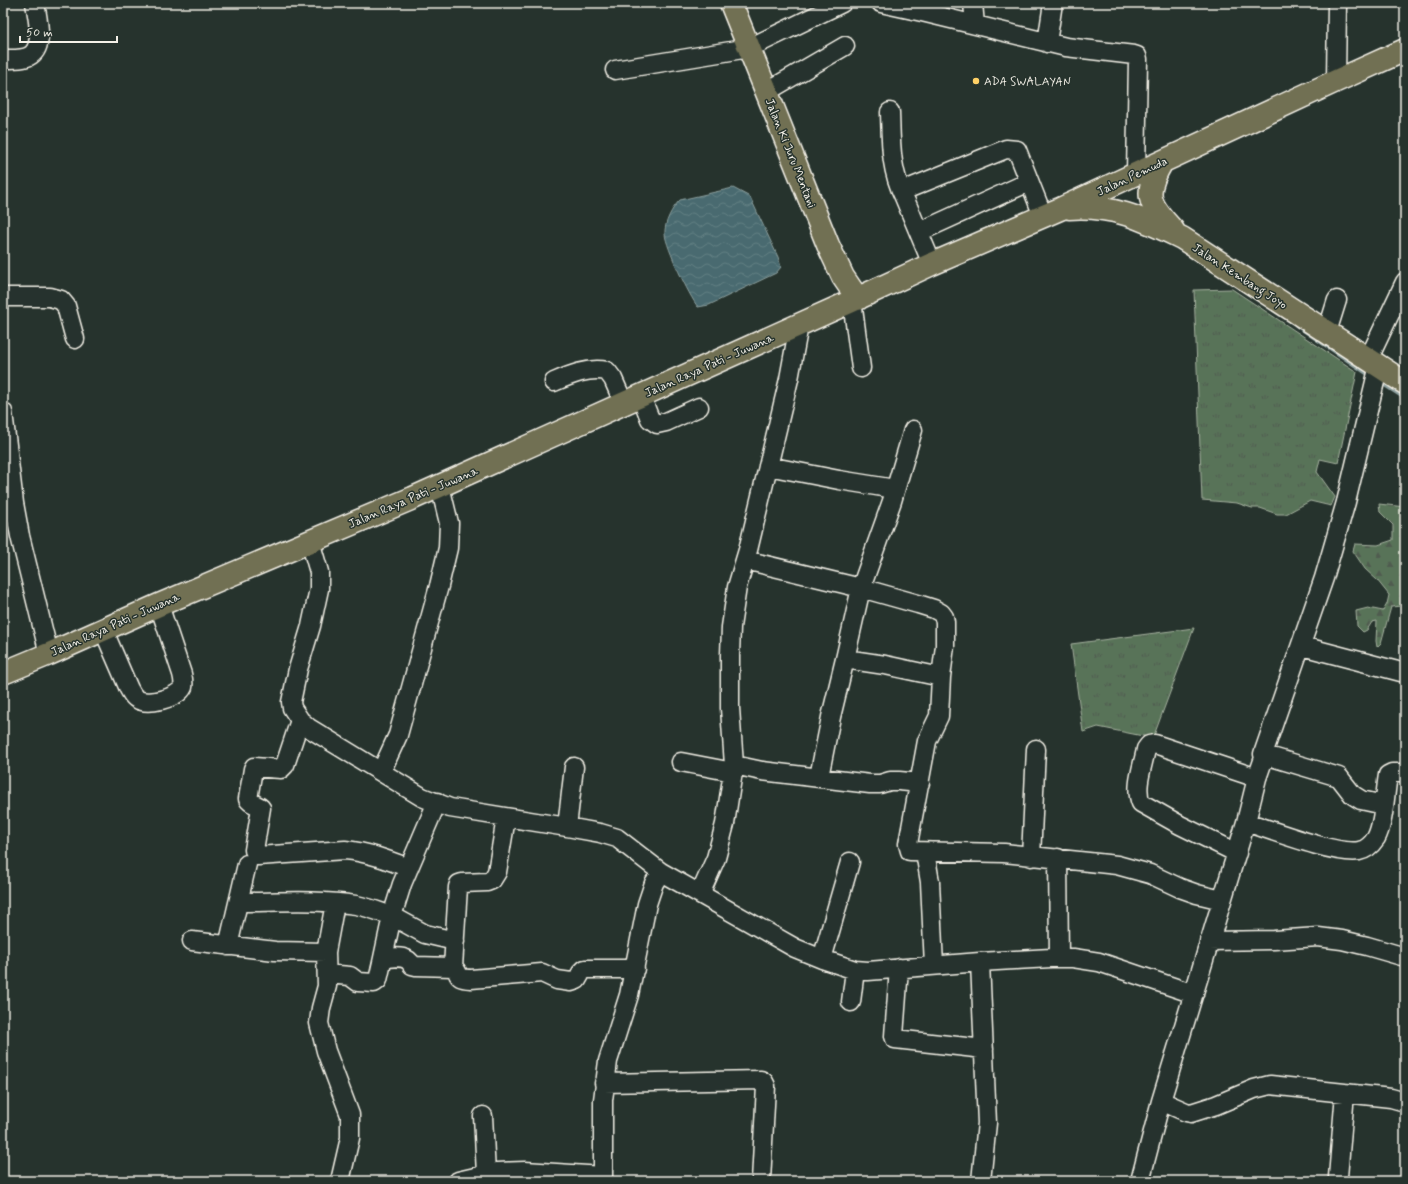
<svg xmlns="http://www.w3.org/2000/svg" width="1408" height="1184" viewBox="0 0 1408 1184" font-family="Mynerve,sans-serif">
	<style>
		.grass { fill: url(#grass-tufts); stroke: #a6b2a0 }
		.forest { fill: url(#forest-firs); stroke: #a6b2a0 }
		.water { fill: url(#water-waves); stroke: #8da09f }
		.lines { fill: none; stroke-linecap: round; stroke-linejoin: round }
		.stream { stroke: #8da09f; stroke-width: 4 }
		.minor-casing { stroke: #f4f1e8; stroke-width: 21 }
		.major-casing { stroke: #f4f1e8; stroke-width: 25 }
		.minor { stroke: #26332d; stroke-width: 18 }
		.major { stroke: #716f52; stroke-width: 22 }
		.poi-dot { fill: #ffd166; stroke: #26332d; stroke-width: 1.5 }
		.labels { text-anchor: middle; stroke-width: 3; stroke-linejoin: round; paint-order: stroke }
		.poi-label { font-size: 12px; fill: #f4f1e8; stroke: #26332d; text-anchor: start }
		.street-label { font-size: 12px; fill: #f4f1e8; stroke: #26332d }
	</style>
	<defs>
		<pattern id="grass-tufts" width="24" height="20" patternUnits="userSpaceOnUse"><rect width="24" height="20" fill="#597359"/><path d="M3 7l-1-3M5 7V3M7 7l1-3M15 17l-1-3M17 17v-4M19 17l1-3" fill="none" stroke="#505b4f"/></pattern>
		<pattern id="forest-firs" width="22" height="20" patternUnits="userSpaceOnUse"><rect width="22" height="20" fill="#597359"/><path d="M5 1l3.5 6h-7zM16 11l3.5 6h-7z" fill="#505b4f"/></pattern>
		<pattern id="water-waves" width="16" height="10" patternUnits="userSpaceOnUse"><rect width="16" height="10" fill="#486a6f"/><path d="M0 5q4-4 8 0t8 0" fill="none" stroke="#638084"/></pattern>
	</defs>
	<rect width="100%" height="100%" fill="#26332d"/>
	<filter id="ink" filterUnits="userSpaceOnUse"><feTurbulence type="fractalNoise" baseFrequency=".025" numOctaves="2"/><feDisplacementMap in="SourceGraphic" scale="8" xChannelSelector="R" yChannelSelector="G"/><feConvolveMatrix kernelMatrix="1 2 1 2 8 2 1 2 1" color-interpolation-filters="sRGB"/></filter>
	<g filter="url(#ink)">
		<!-- grass -->
		<path class="grass" d="M1232,289L1357,372L1338,463L1320,459L1317,472L1335,497L1331,506L1310,501L1286,514H1277L1260,508H1252L1237,503L1202,500L1194,290Z
			M1194,628L1153,738L1098,727L1083,732L1071,644Z"/>
		<!-- forest -->
		<path class="forest" d="M1379,504L1405,507V609L1402,606L1391,607L1381,643L1377,647L1376,641L1377,621L1372,622L1367,630L1363,632L1357,626L1356,611L1368,608L1383,611L1387,604L1389,595L1377,580L1365,569L1353,551L1355,544L1378,545L1393,540V525L1380,512Z"/>
		<!-- water -->
		<path class="water" d="M733,188L750,197L778,257L781,267L776,273L709,305L698,307C689,296 666,247 665,234C664,223 672,208 680,200Z"/>
		<g class="lines">
			<!-- stream -->
			<path class="stream" d="M1296,325L1371,376
				M1380,382L1405,398"/>
			<defs>
				<path id="minor" d="M881,3L922,12L1066,47L1134,55L1137,56L1138,59L1136,174
					M973,3L975,25
					M1047,43L1053,3
					M3,59C12,59 24,60 31,55C45,45 37,17 35,3
					M615,70L749,48L842,3
					M1336,81L1337,3
					M766,92L845,46
					M890,112C891,142 890,169 904,197
					M919,232L1029,182
					M932,264L904,197L905,190L1006,149L1017,150L1043,216
					M3,299L7,297H50L61,300L66,306L75,339
					M852,301L861,368
					M1327,332L1337,300
					M1369,358L1405,282
					M554,382C570,375 589,367 607,371L613,379L624,404
					M641,396L650,419L657,424L666,422L699,407
					M3,412L14,503L20,536L49,654
					M913,430L892,501L861,588L845,659L885,665L941,677
					M768,466L839,480L895,489
					M310,541L319,572V589L311,626L298,669L291,702L292,708L300,720L309,728L422,797L450,808L567,827L600,833L617,838L661,872L795,948L822,959L855,970L868,971L980,962L1051,958H1073L1099,962L1194,994
					M745,560L861,588L918,604L934,609L941,613L944,617L945,622V646L941,677L939,716L927,741L908,844L910,851L1004,853L1117,865L1150,874L1180,888L1197,894L1222,900
					M103,629L129,689C131,692 133,697 137,699C147,706 178,698 183,687C184,683 183,678 182,674L159,605
					M1302,646L1405,673
					M300,720L285,765L281,769L254,767L253,769L248,799C251,804 257,804 261,808L254,850L258,856L345,850C367,852 388,860 409,868
					M1265,755L1339,777L1353,795L1361,800L1384,805
					M681,762L733,772
					M734,765L762,771L870,784H880L890,781H899L920,783
					M381,772L398,735L439,586L448,548L449,523L440,486
					M819,777L831,717L845,659
					M1246,822C1271,830 1336,855 1359,851C1366,850 1372,844 1376,838C1384,824 1385,793 1388,775L1392,773H1405
					M567,827L574,767
					M925,852L930,882L934,966
					M1237,853L1180,825L1141,803C1134,787 1143,766 1146,749L1149,745L1155,744L1257,778
					M1031,857L1036,749
					M1058,858L1059,958
					M700,894L716,858L725,824L734,765L730,708V655L731,627L737,587L748,550L789,379L799,325
					M240,902C278,902 318,899 356,905C368,907 380,912 392,916L402,884L437,802
					M335,903L326,952L327,986L321,1008L319,1023L326,1051L350,1115V1138L340,1181
					M192,941L275,951L326,952
					M1209,941L1274,940L1318,937L1342,940L1367,946L1405,957
					M228,946L247,864
					M383,958L392,916L425,934L455,941
					M822,959L850,862
					M980,962L987,1123L981,1181
					M453,967L458,887L459,884L462,883L487,882L492,880L497,872L506,818
					M899,968L894,1036L895,1039L984,1049
					M327,974L350,976L358,982L374,983L378,980L383,958C393,958 407,954 412,965L416,966L453,967C462,974 453,978 471,979L542,973L557,980L571,982L577,980L581,973L585,969H635
					M851,1002L855,970
					M604,1083L761,1080L764,1082L766,1086L761,1181
					M1161,1101L1186,1112L1191,1113L1216,1105L1254,1089L1270,1085L1391,1098L1405,1102
					M483,1116L486,1174
					M1338,1177L1345,1093
					M458,1181L497,1172L525,1171L603,1176
					M603,1181V1100L608,1061L629,995L647,904L654,883L661,872
					M1140,1181L1161,1101L1246,822L1257,778L1265,755L1263,754L1324,578L1346,502L1379,365"/>
				<path id="major" d="M731,3L828,245L843,277L858,299
					M1162,162C1143,194 1148,204 1173,230
					M1069,208C1115,205 1142,219 1182,238L1405,383
					M3,673L49,654L159,605L413,498L852,301L932,264L1060,209L1336,81L1405,50"/>
			</defs>
			<!-- minor casing -->
			<use href="#minor" class="minor-casing"/>
			<!-- major casing -->
			<use href="#major" class="major-casing"/>
			<!-- minor -->
			<use href="#minor" class="minor"/>
			<!-- major -->
			<use href="#major" class="major"/>
		</g>
	</g>
	<!-- markers -->
	<circle class="poi-dot" cx="976" cy="81" r="4"/>
	<g class="labels">
		<!-- poi labels -->
		<g class="poi-label">
			<text x="984" y="85">ADA SWALAYAN</text>
		</g>
		<!-- street labels -->
		<g class="street-label">
			<text transform="translate(791 153) rotate(68)" y="4">Jalan Ki Juru Mentani</text>
			<text transform="translate(1132 176) rotate(-25)" y="4">Jalan Pemuda</text>
			<text transform="translate(1240 276) rotate(33)" y="4">Jalan Kembang Joyo</text>
			<text transform="translate(709 365) rotate(-24)" y="4">Jalan Raya Pati - Juwana</text>
			<text transform="translate(413 497) rotate(-23)" y="4">Jalan Raya Pati - Juwana</text>
			<text transform="translate(115 624) rotate(-24)" y="4">Jalan Raya Pati - Juwana</text>
		</g>
	</g>
	<!-- margin -->
	<rect width="1408" height="1184" fill="none" stroke="#26332d" stroke-width="16"/>
	<rect x="8" y="8" width="1392" height="1168" fill="none" stroke="#f4f1e8" stroke-width="1.5" filter="url(#ink)"/>
	<!-- scale -->
	<path d="M20 36v6h97v-6" fill="none" stroke="#f4f1e8" stroke-width="2"/>
	<text x="26" y="36" font-size="12" fill="#f4f1e8" stroke="#26332d" stroke-width="3" paint-order="stroke">50 m</text>
</svg>
